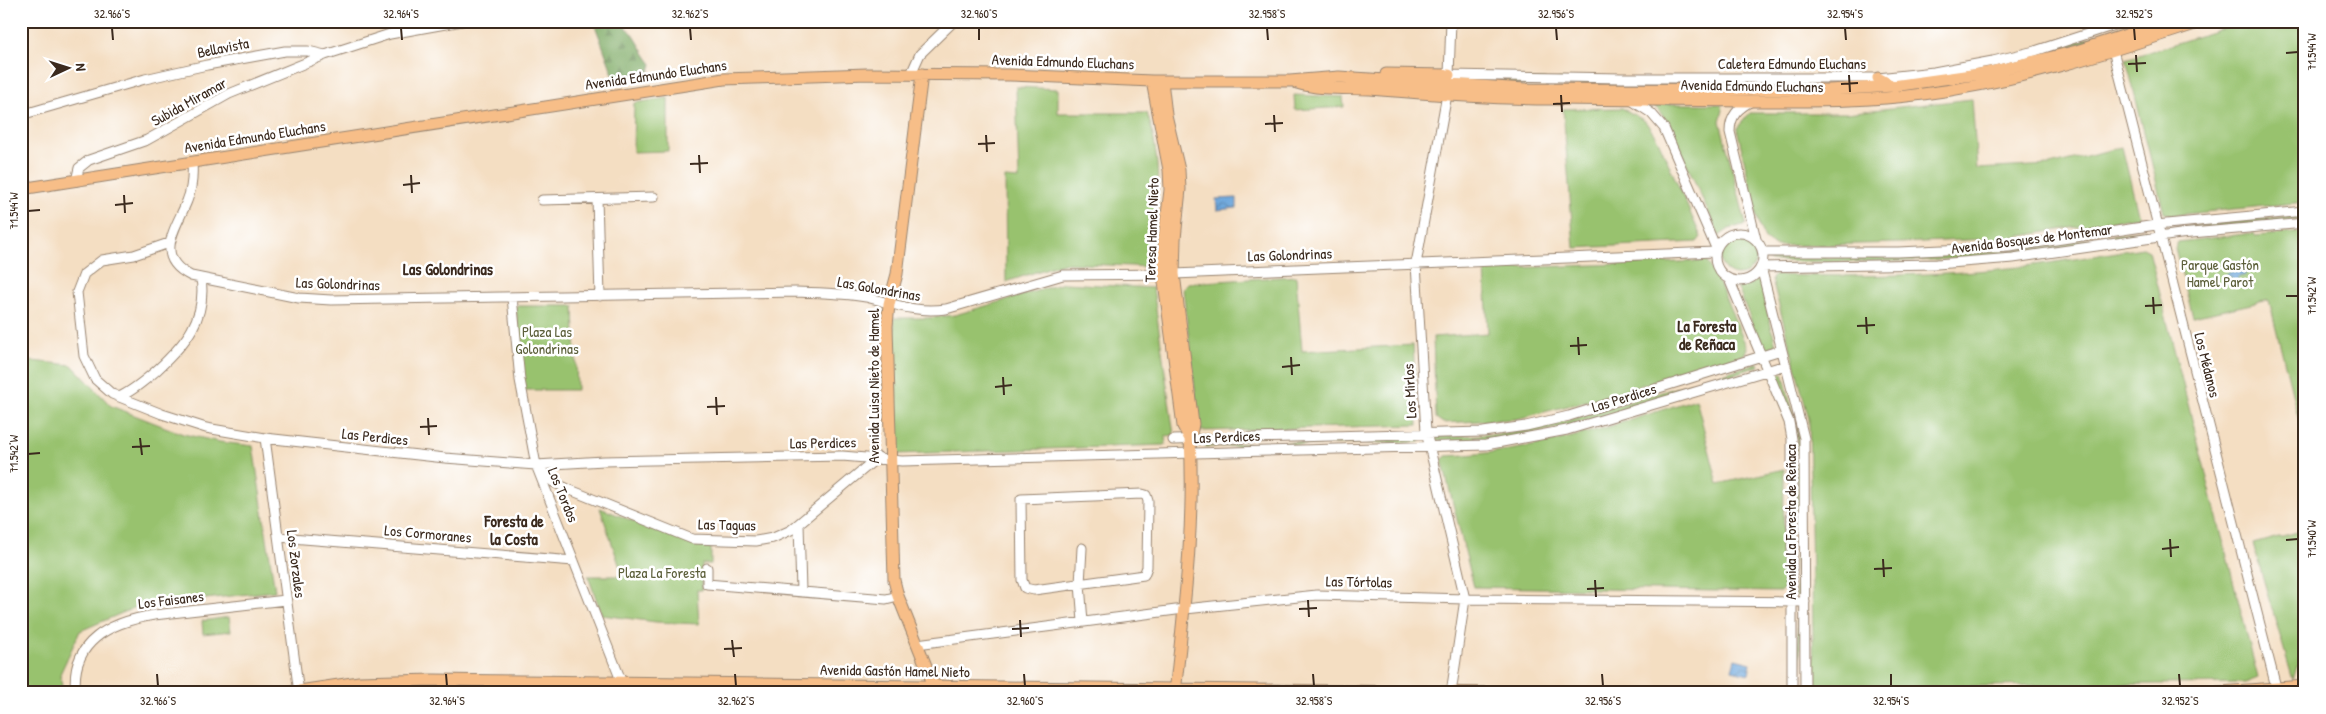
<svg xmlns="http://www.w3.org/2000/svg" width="2326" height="714" viewBox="0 0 2326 714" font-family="'Patrick Hand',sans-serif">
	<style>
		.green { fill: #98c26e; stroke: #6a7646 }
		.forest { fill: url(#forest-firs); stroke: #5a6940 }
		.water { fill: url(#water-waves); stroke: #53687c }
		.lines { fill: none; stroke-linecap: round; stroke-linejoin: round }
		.minor-casing { stroke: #988470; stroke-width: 11 }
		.major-casing { stroke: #988470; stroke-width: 13 }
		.minor { stroke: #fff; stroke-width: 9 }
		.major { stroke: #f7be88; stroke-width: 11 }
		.ticks { fill: none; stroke: #3b2a1e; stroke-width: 2 }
		.labels { text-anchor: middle; stroke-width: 5; stroke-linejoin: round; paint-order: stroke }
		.street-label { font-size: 15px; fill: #3b2a1e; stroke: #fff }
		.park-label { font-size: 15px; fill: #5c5f3a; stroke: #fff }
		.neighbourhood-label { font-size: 16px; font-weight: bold; fill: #3b2a1e; stroke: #fff }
		.neatline { fill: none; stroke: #3b2a1e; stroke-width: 2 }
		.ticks-label { font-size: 12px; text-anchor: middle; fill: #3b2a1e }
	</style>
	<defs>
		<pattern id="forest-firs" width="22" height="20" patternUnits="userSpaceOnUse" patternTransform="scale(1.25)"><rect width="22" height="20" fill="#7aa861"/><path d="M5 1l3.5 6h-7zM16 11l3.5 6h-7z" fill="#65894f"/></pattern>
		<pattern id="water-waves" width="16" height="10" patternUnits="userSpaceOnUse" patternTransform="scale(1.25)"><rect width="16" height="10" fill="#6ba5db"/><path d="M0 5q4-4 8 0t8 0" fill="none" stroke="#5987b1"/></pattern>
	</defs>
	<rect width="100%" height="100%" fill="#fff"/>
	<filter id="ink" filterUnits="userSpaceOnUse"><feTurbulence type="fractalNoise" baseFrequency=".02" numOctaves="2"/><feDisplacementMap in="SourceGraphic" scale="10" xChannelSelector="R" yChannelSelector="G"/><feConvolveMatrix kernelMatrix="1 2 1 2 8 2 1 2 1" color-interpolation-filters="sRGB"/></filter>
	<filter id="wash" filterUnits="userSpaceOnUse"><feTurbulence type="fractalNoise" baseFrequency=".0096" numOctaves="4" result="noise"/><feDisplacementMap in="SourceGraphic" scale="20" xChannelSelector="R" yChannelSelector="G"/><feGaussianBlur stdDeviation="1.12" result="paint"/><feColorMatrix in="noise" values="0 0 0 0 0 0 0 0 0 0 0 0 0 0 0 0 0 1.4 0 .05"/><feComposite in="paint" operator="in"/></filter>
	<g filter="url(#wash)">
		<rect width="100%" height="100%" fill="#f4dec2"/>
		<!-- green -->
		<path class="green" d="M2142,21H2153L2017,63L1934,75L2038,54Z
			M2247,21H2305V202L2175,215L2164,213L2126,59Z
			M1383,77L1689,82L1690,83L1515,85Z
			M1016,87L1058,89V113H1147C1164,165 1157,214 1153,267L1063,263L1006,282L1005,178L1019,179Z
			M1294,95L1343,97L1344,107L1295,110Z
			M668,98V151L633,152L634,103Z
			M1972,99L1977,169L2050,165L2122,147L2139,217L2009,238L1900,243L1775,246L1765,239L1759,226L1737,128L1750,113H1846Z
			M1653,104H1721L1723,110L1720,121L1746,224L1729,229L1719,236L1668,122Z
			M1622,108L1645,121L1658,140L1701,237L1697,242L1574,248L1563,109Z
			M2305,215V219L2169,230V228Z
			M2146,230V234C2106,240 2066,249 2026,253C1941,262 1855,263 1770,261L1768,258L1770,256C1847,258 1926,260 2002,251C2050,246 2098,237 2146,230Z
			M2305,232V445L2269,300L2193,317L2175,248L2178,242L2254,233L2255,236Z
			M1720 257a18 18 0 1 1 36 0a18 18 0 1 1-36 0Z
			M2143,248L2149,251L2258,678L2245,683L1814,688L1809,419L1772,279L1775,275C1856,277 1938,276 2019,267C2061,262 2102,254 2143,248Z
			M1707,261L1719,283L1747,348L1744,355L1587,401L1517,419L1443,423L1436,418L1433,337L1488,333L1485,269Z
			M1296,276L1302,351L1413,345L1418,425L1200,431L1183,289L1188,283Z
			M1759,278L1776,345L1763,350L1737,286H1748Z
			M1064,283L1153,288L1174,435L1166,436L1165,445L895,454L894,318H928L955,315Z
			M516,306H574L577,390H523Z
			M21,360L72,365L111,406L183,434L220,442L253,446L275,591L136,607L80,631L60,674L63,693H21Z
			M1758,363L1759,366C1676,392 1593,424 1507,438C1483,442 1459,441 1435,441L1433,439L1435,437L1505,434L1556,424Z
			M1783,373L1800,440L1799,597L1796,596L1797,438L1793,422L1775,375Z
			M1696,399L1718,484L1784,469L1783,589L1780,592L1474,587L1442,460L1446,456C1537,453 1611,426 1696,399Z
			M1421,438L1420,442L1205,447L1203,445Z
			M600,508L692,544L711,547V564H702V590H697L699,624L656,622L602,615L588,576H623Z
			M2305,530V639L2293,680L2253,544Z
			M1798,607L1800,608V671H1797Z
			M229,617L231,631L203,634L202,621Z
			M409,684L613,687L614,690L410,688L314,693L362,686Z
			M634,687L926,691V693L635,692Z"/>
		<!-- forest -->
		<path class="forest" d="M598,21C637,21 632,39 652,64L650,71C644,75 625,74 615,77L613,74L596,28Z"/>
		<!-- water -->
		<path class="water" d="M1237,198V208L1217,210L1216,199Z
			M2235,261L2239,265L2243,262L2242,268L2246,275L2238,277L2235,284L2231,276H2225L2230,271L2240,272V267L2233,268L2232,262Z
			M1735,659L1751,663L1749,674L1732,670Z"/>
	</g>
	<g filter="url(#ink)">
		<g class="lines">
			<defs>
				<path id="minor" d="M1451,21L1449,75L1622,78H1878L1934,72L1993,61L2035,51L2127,21
					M2113,50L2276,687
					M911,74L920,54L954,21
					M1448,89L1416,264L1426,432L1465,599L1451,693
					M1631,100L1651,113L1664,128L1716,248
					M1752,101C1738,108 1730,116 1730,132L1756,239
					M21,115L145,79L207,65L285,51H308L325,55L390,34L462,21
					M192,162C193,176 192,189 187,201C177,227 152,257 191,276L299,298L331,300L796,292C819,293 843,293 866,297C895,304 914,313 946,309L1063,275L1174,274L1715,252
					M76,181L79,168L89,160L147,140L229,94L325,55
					M597,199L600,296
					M542,200L654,197
					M1715 257a24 24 0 1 1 48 0a24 24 0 1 1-48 0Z
					M169,243L134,255L102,260L84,274L77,292L84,356L95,379L112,394L162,414L206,428L265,438L445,458L536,465L604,461L842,456L902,461L1486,445L1567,430L1786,365
					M1763,252H1898L2009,247L2156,225L2305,211
					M1729,279L1789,422L1792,439V693
					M512,297L520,380L536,465L626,693
					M119,397C133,391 145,380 157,370C185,344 207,319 201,278
					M265,438L299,693
					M1173,440L1483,432L1526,426L1569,416L1781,350
					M540,469L553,482L568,489L692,539L756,541L773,538L791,530L878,457
					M1142,494L1146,495L1148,501L1147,567L1144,575L1034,590L1025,588L1022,580L1021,499Z
					M799,524L801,591
					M279,537L574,561
					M1082,548L1080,584L1083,622
					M707,568V584L886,599L898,596
					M917,644L1176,610L1317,595L1465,599L1805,602
					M76,693C69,641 111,622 154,615L286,600
					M1805,693L1804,438L1761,267L1937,264L2013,258L2180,234L2305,223"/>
				<path id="major" d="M922,74L897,274L889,304L887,326L894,580L898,596L936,691
					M1386,74L1449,75
					M1878,78L1894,87
					M1152,81L1169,170L1170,190L1164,239L1163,274L1183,426L1190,439
					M1162,81L1166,115L1179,170L1180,189L1175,239L1174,274L1193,424L1190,439C1195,524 1184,609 1175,693
					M1297,83C1320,90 1345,88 1370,89C1431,94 1492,99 1554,99C1619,100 1683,100 1748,101C1807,101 1864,102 1923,94C2020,82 2112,51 2204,21
					M21,189L724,79L867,74L1010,75L1152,81H1290L1339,77L1525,89L1829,90L1893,86L1986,73L2077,51L2169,21
					M286,693L359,682L433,680L1505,693
					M382,693H494
					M2206,693L2305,686"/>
			</defs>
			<!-- minor casing -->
			<use href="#minor" class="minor-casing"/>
			<!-- major casing -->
			<use href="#major" class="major-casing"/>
			<!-- minor -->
			<use href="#minor" class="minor"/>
			<!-- major -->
			<use href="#major" class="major"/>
		</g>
	</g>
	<!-- ticks -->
	<path class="ticks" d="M112,28L113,40M401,28L402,40M690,28L691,40M979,28V40M1267,28L1268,40M1556,28L1557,40M1845,28L1846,40M2134,28L2135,40M2286,53L2298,52M2136,55L2137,72M2128,64L2146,63M1849,75L1850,92M1841,84L1858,83M1561,95L1562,112M1553,104L1570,103M1274,115L1275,132M1265,124L1283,123M986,135L987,152M978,144L995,143M699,155L700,173M690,164L708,163M411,175L412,193M403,185L420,183M124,195L125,213M115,205L133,203M28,211L40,210M2286,296H2298M2153,297L2154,314M2145,306L2162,305M1866,317L1867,334M1857,326L1875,325M1578,337L1579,355M1570,346L1587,345M1291,357L1292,375M1282,367L1300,365M1003,377L1004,395M995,387L1012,385M716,397L717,415M707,407L725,406M428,418L429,435M420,427L437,426M140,438L142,455M132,447L150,446M28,454L40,453M2170,539L2171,557M2286,540L2298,539M2162,549L2179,547M1883,559L1884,577M1874,569L1892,568M1595,580L1596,597M1587,589L1604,588M1308,600L1309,617M1299,609L1317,608M1020,620L1021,637M1012,629L1029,628M732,640L734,657M724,649L742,648M157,674L158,686M446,674L447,686M735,674L736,686M1024,674L1025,686M1313,674L1314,686M1602,674L1603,686M1891,674V686M2179,674L2180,686"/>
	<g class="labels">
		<!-- street labels -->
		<g class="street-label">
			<text transform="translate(223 48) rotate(-11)" y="5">Bellavista</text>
			<text transform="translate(1063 62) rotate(2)" y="5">Avenida Edmundo Eluchans</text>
			<text x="1792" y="69">Caletera Edmundo Eluchans</text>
			<text transform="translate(656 75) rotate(-8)" y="5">Avenida Edmundo Eluchans</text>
			<text transform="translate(1752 86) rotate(1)" y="5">Avenida Edmundo Eluchans</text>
			<text transform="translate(189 102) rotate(-29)" y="5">Subida Miramar</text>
			<text transform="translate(255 137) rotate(-9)" y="5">Avenida Edmundo Eluchans</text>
			<text transform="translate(1152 230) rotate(-88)" y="5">Teresa Hamel Nieto</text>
			<text transform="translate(2032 239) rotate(-7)" y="5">Avenida Bosques de Montemar</text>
			<text transform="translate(1290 255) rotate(-2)" y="5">Las Golondrinas</text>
			<text transform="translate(338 284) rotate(2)" y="5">Las Golondrinas</text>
			<text transform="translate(879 289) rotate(10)" y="5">Las Golondrinas</text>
			<text transform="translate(2207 365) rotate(76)" y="5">Los Médanos</text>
			<text transform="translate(874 386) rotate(-90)" y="5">Avenida Luisa Nieto de Hamel</text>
			<text transform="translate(1410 391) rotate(-93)" y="5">Los Mirlos</text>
			<text transform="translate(1624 398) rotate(-17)" y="5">Las Perdices</text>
			<text transform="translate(375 437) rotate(6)" y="5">Las Perdices</text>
			<text transform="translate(1227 437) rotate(-2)" y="5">Las Perdices</text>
			<text transform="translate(823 443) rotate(-1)" y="5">Las Perdices</text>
			<text transform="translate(563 495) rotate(68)" y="5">Los Tordos</text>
			<text transform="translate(1791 522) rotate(-90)" y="5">Avenida La Foresta de Reñaca</text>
			<text transform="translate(727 525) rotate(1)" y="5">Las Taguas</text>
			<text transform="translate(428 534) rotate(5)" y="5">Los Cormoranes</text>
			<text transform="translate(296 564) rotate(83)" y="5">Los Zorzales</text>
			<text transform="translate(1359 582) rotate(1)" y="5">Las Tórtolas</text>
			<text transform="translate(171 600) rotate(-7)" y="5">Los Faisanes</text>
			<text transform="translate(895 671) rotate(1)" y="5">Avenida Gastón Hamel Nieto</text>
		</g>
		<!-- park labels -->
		<g class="park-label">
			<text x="2220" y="270">Parque Gastón<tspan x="2220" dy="17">Hamel Parot</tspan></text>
			<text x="547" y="337">Plaza Las<tspan x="547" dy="17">Golondrinas</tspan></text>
			<text x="662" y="578">Plaza La Foresta</text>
		</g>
		<!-- neighbourhood labels -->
		<g class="neighbourhood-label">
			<text x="448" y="275">Las Golondrinas</text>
			<text x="1707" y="332">La Foresta<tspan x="1707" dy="18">de Reñaca</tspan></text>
			<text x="514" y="527">Foresta de<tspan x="514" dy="18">la Costa</tspan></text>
		</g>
	</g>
	<!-- margin -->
	<rect width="2326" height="714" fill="none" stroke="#fff" stroke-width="55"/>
	<!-- north arrow -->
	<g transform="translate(68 68) rotate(86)" stroke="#ffffff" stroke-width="4" paint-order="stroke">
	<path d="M0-4L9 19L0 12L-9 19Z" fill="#3b2a1e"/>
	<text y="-8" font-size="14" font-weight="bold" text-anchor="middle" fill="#3b2a1e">N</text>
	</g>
	<rect x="28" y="28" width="2270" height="658" class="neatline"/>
	<g class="ticks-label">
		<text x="112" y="18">32.966°S</text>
		<text x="401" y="18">32.964°S</text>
		<text x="690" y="18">32.962°S</text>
		<text x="979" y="18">32.960°S</text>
		<text x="1267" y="18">32.958°S</text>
		<text x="1556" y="18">32.956°S</text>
		<text x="1845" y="18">32.954°S</text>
		<text x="2134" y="18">32.952°S</text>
		<text transform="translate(2312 52) rotate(-90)" y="4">71.544°W</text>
		<text transform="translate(14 211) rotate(-90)" y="4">71.544°W</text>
		<text transform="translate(2312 296) rotate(-90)" y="4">71.542°W</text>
		<text transform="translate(14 454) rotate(-90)" y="4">71.542°W</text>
		<text transform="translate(2312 539) rotate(-90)" y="4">71.540°W</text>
		<text x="158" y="705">32.966°S</text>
		<text x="447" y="705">32.964°S</text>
		<text x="736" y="705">32.962°S</text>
		<text x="1025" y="705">32.960°S</text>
		<text x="1314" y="705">32.958°S</text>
		<text x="1603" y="705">32.956°S</text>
		<text x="1891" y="705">32.954°S</text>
		<text x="2180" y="705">32.952°S</text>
	</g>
</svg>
